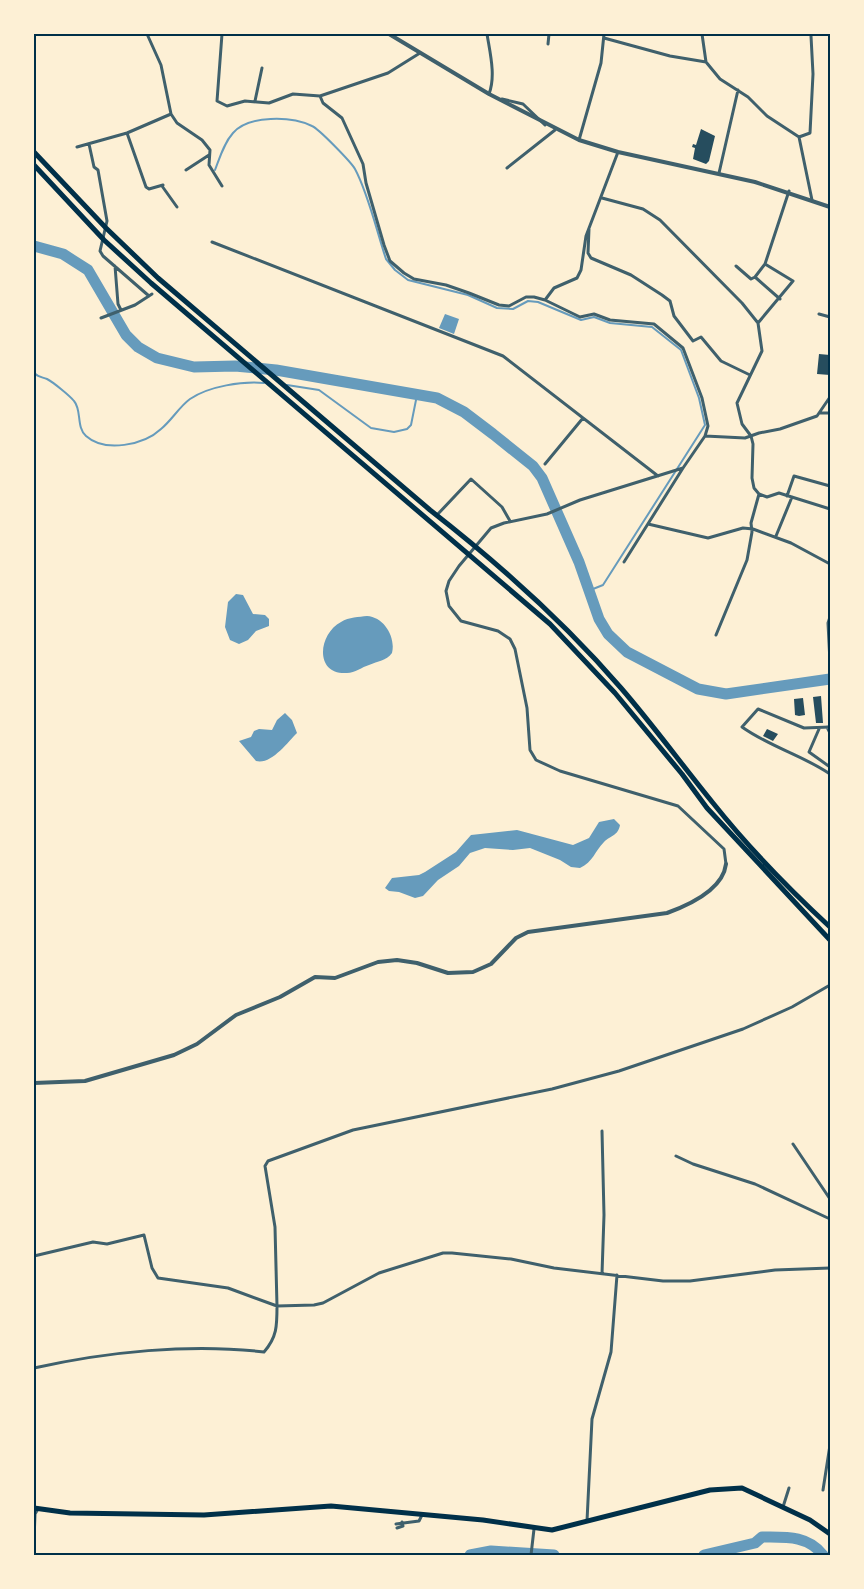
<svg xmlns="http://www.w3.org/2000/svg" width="864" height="1589" viewBox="0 0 864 1589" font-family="'Work Sans',sans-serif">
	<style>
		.water { fill: #669bbc }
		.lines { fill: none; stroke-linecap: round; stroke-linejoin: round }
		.stream { stroke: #669bbc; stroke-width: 2 }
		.river { stroke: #669bbc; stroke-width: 11 }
		.building { fill: #264d5e }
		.minor { stroke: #3f606c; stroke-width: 3 }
		.tertiary { stroke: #3f606c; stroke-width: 4 }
		.primary { stroke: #003049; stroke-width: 5 }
		.trunk { stroke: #003049; stroke-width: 5 }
		.neatline { fill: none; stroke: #003049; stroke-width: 2 }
	</style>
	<rect width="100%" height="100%" fill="#fdf0d5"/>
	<!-- water -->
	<path class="water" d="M445,314L459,319L454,334L439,328Z
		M236,594L243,595L253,614L265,615L269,619V626L256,631L248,640L239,644L230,640L225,627L228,602Z
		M367,616C384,617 396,637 392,653C386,661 378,661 369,665C362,667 355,673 347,673C314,675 318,634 341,622C349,617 359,617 367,616Z
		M285,713L292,720L297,733C287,743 271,765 256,761L239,741L251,737L254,731L259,729L272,730L277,720Z
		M614,819L620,825C618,836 611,835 604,842C595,851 593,862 580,868L571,867L560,860L530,848L513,850L485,848L470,853L459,866L438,880L423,896L415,898L399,892L389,891L385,888L392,878L419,875L425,872L456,852L471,835L517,830L573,845L589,838L599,822Z"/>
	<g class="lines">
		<!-- stream -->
		<path class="stream" d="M215,170C220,157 224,143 233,133C249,115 291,116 312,126C319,129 351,162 355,169C368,193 377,232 386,259L395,270L408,280L468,295L497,308L513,309L528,301L538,302L581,320L594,317L610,323L652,327L681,350L699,398L705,425L603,585L588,591
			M34,373C38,377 42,377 47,379C53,382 70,396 74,401C82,410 76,427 86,436C105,453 144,445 161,429C172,420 179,407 190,399C209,386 243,381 264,383
			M287,385L319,390L371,428L394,432L407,429L411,425L417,395"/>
		<!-- river -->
		<path class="river" d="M34,246L63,254L88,270L126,335L138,347L157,358L194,367L235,366L276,370L437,398L464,412L493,434L533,466L542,478L579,562L599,619L608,634L627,652L698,689L726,694L830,679
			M470,1555L491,1551L554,1555
			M704,1555L755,1543L762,1537C785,1537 808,1535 823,1555"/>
	</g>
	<!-- building -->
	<path class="building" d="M701,129L715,136L709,161L706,164L693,159L695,148L692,147L693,144L696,145Z
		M819,354L830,355V375L817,374Z
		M821,696L823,723H816L813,697Z
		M803,698L805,715L799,716L795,715L794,699Z
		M767,729L778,734L773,741L763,736Z"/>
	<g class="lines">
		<!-- minor -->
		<path class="minor" d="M73,34H91
			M147,34L161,65L171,114L177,123L202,140L210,150L209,165L222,186
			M222,34L217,101L227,106L245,101L269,103L293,94L320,96L388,73L420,53
			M487,34C490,53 496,76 489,94
			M702,34L706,62L720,79L748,97L767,116L799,137L812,200
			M604,38L670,56L706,62
			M548,44L549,34
			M320,96L323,103L342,118L363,164L366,183L384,245L390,261L404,273L414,279L446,285L469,293L499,305L509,306L526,297H534L545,300L580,317L594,314L610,320L654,324L683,348L702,398L708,426L705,436
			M502,99L523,104L545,125
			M255,101L262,68
			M127,133L146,187L149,189L163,185
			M799,137L810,133L813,74L811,36
			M579,140L601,63L604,34
			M89,144L94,167L98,170L107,221L100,251L103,256L149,296
			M77,147L127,133L171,114
			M507,168L555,130
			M186,170L209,155
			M719,173L738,90
			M162,186L177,207
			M602,198L643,209L660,220L742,303L758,323L762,351L737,403L742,424L751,436L753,444L752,478L754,488L759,494L767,497L779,493L830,509
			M589,229L588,253L591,258L631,275L662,295L670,301L674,316L693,341L701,337L721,361L750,375
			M212,242L503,356L658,476
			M765,264L755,277L780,299
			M115,266L118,304L121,310
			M736,266L751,279L755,277
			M545,300L554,288L577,278L581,270L586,236L618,152
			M819,314L830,317
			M101,318L135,305L152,294
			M758,323L793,281L765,264L789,191
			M821,413H830
			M545,464L583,418
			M787,496L794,476L830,486
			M437,515L471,479L502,507L510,521
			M648,524L708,538L743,528L753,529L791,543L830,564
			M776,536L792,497
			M624,562L683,468
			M830,617L828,623L830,662
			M716,635L747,560L752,532L751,523L759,494
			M827,727L830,733
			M830,727L804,728L758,709L742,727C770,747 802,755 830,774
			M819,729L809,752L830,767
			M726,864L724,849L678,806L560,771L536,760L530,750L527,708L515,649L510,639L498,631L461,621L449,606L446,591L449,581L459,566L491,528L504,523L547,514L580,500L683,468L705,436L745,438L759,433L780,429L817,416L830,397
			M602,1131L604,1215L602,1274
			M793,1144L830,1199
			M676,1156L693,1164L755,1184L830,1219
			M34,1256L93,1242L107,1244L144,1235L152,1268L158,1278L228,1288L277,1306L314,1305L323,1303L379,1273L443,1253H452L511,1259L554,1268L663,1281H690L775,1270L830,1268
			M277,1306L275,1227L265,1166L268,1161L353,1130L552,1089L619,1071L743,1029L792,1007L830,985
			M34,1368C106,1352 190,1343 264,1352C277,1337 277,1326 277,1306
			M823,1490L830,1445
			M783,1507L789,1488
			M587,1521L592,1419L611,1352L617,1275
			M396,1524L419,1521L422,1515
			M397,1528L403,1526L402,1522
			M34,1540L35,1514L38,1509
			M531,1555L534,1529"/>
		<!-- tertiary -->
		<path class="tertiary" d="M389,34L489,94L579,140L618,152L755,182L830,207
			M34,1083L85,1081L174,1055L197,1044L236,1015L280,997L315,977L335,978L378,962L397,960L417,963L448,973L473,972L491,964L516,938L528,932L667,913C689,905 723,889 726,864"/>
		<!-- primary -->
		<path class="primary" d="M34,1508L70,1513L204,1515L331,1506L483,1520L552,1530L710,1490L742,1488L810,1520L830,1534"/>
		<!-- trunk -->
		<path class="trunk" d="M34,152L106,228L158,278L430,510C498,563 564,622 621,688C653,725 682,765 713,803C748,847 789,889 830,927
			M34,165L104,240L151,283L550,624L615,693L682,774L707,808L830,940"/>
	</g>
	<!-- border -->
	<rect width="864" height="1589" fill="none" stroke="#fdf0d5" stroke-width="70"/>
	<rect x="35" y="35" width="794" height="1519" class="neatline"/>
</svg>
